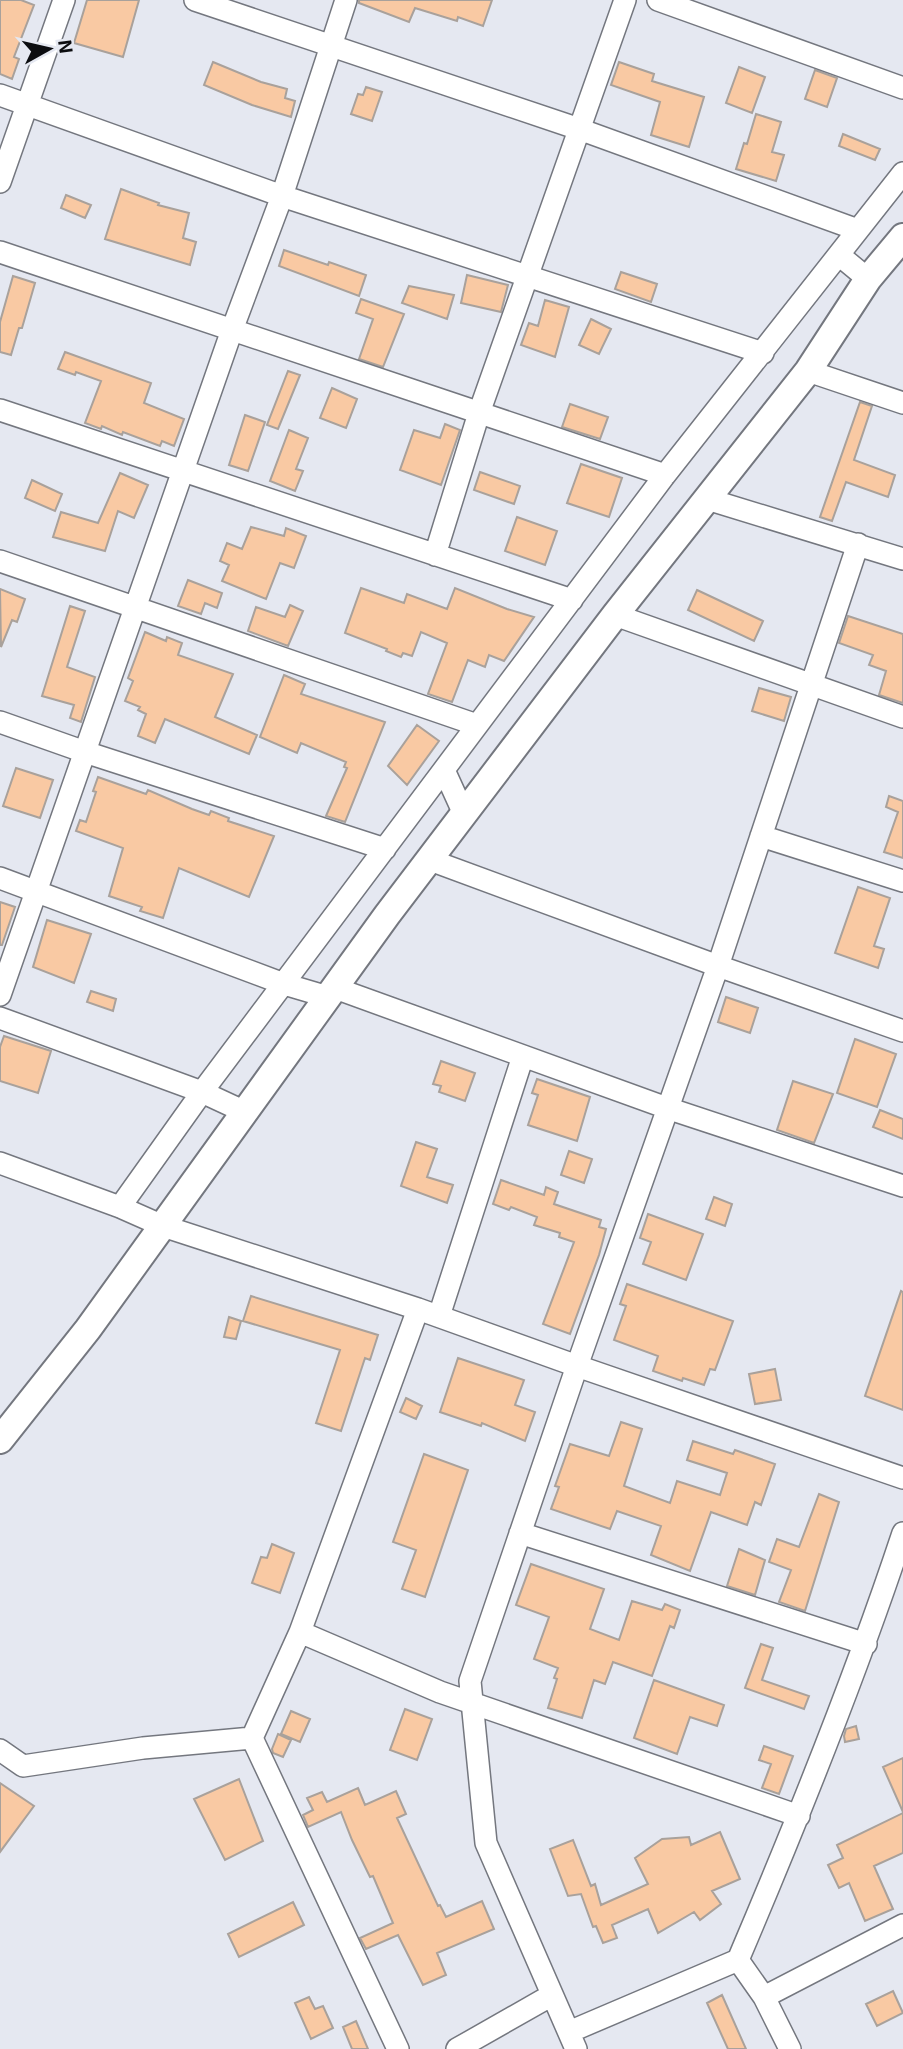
<svg xmlns="http://www.w3.org/2000/svg" width="903" height="2049" viewBox="0 0 903 2049" font-family="'Exo 2',sans-serif">
	<style>
		.building { fill: #f9c9a3; stroke: #a9a19b; stroke-width: 2 }
		.lines { fill: none; stroke-linecap: round; stroke-linejoin: round }
		.minor-casing { stroke: #74777f; stroke-width: 24 }
		.major-casing { stroke: #74777f; stroke-width: 30 }
		.minor { stroke: #fff; stroke-width: 21 }
		.major { stroke: #fff; stroke-width: 26 }
	</style>
	<rect width="100%" height="100%" fill="#e5e8f1"/>
	<!-- building -->
	<path class="building" d="M0,0H21L34,5L14,57L19,59L12,79L0,74Z
		M87,0H139L123,57L74,43Z
		M359,0H492L483,26L458,17L457,21L415,8L409,22L359,3Z
		M213,62L261,82L287,89L285,98L295,101L291,117L252,105L204,85Z
		M619,62L654,74L652,81L704,97L689,147L651,135L660,102L611,85Z
		M739,67L765,77L752,113L726,103Z
		M815,70L837,78L827,107L805,99Z
		M366,87L382,92L372,121L351,114L358,94L363,95Z
		M756,114L781,122L772,152L784,155L776,181L736,169L744,143L747,144Z
		M843,134L880,149L875,160L839,146Z
		M121,189L159,203L158,205L189,213L183,238L196,242L190,265L105,239Z
		M66,195L91,205L85,218L61,208Z
		M284,250L328,265L329,262L366,275L359,296L279,266Z
		M621,272L657,284L651,302L615,289Z
		M467,275L508,285L501,312L461,303Z
		M13,276L35,283L22,328H19L11,355L0,352V322Z
		M409,286L454,295L447,319L402,303Z
		M361,299L404,314L383,367L359,359L373,319L356,313Z
		M545,300L569,307L555,357L521,345L529,323L538,326Z
		M591,319L611,329L599,354L579,345Z
		M65,352L151,383L144,403L184,419L174,446L162,441L160,446L123,432L122,435L102,426L101,429L85,423L101,381L76,372L75,375L58,369Z
		M288,371L300,375L278,429L267,425Z
		M332,388L357,399L346,428L320,418Z
		M860,402L872,406L854,460L895,475L888,497L846,482L832,521L820,517Z
		M570,404L608,417L600,439L562,427Z
		M245,415L265,422L248,471L229,465Z
		M445,424L460,430L441,485L400,470L414,430L440,438Z
		M289,430L308,438L296,469L303,471L295,491L270,481Z
		M581,464L622,478L609,517L567,503Z
		M480,472L520,486L514,504L474,490Z
		M120,473L148,485L134,518L118,511L105,551L53,537L61,512L98,523Z
		M32,480L62,494L55,511L25,498Z
		M517,517L557,531L545,565L505,551Z
		M251,527L284,536L286,528L306,536L294,568L280,563L266,599L222,581L229,565L220,561L227,543L242,549Z
		M188,580L222,593L217,608L205,603L201,614L178,606Z
		M361,588L404,603L407,594L447,609L455,588L507,609L534,617L504,661L489,655L485,667L468,660L452,702L428,694L447,643L421,632L412,656L403,653L401,657L386,651L387,649L345,633Z
		M0,589L25,599L17,622L12,620L1,647Z
		M697,590L763,621L754,641L688,610Z
		M290,605L303,611L288,646L248,631L256,607L285,617Z
		M70,606L85,611L67,667L95,677L81,722L70,718L74,705L42,696Z
		M848,616L903,634V703L879,695L886,671L869,665L873,655L839,643Z
		M145,632L166,641L167,637L182,643L178,655L233,674L215,717L257,735L249,754L165,719L155,743L138,736L146,714L138,710L140,707L125,701L133,681L128,678Z
		M284,675L305,684L301,694L385,722L345,822L326,816L347,768L344,767L346,762L301,743L297,753L260,737Z
		M759,688L791,697L784,721L752,711Z
		M417,725L439,741L407,785L388,766Z
		M16,768L53,780L40,818L3,806Z
		M98,777L146,794L148,790L192,809L209,815L211,811L229,818L228,821L274,836L249,897L179,868L163,918L140,911L142,907L109,896L123,848L76,831L80,820L86,822L96,792L93,791Z
		M889,796L903,801V858L884,852L898,812L886,807Z
		M858,887L890,898L874,946L884,949L878,968L835,953Z
		M0,902L15,907L2,945H0Z
		M47,920L91,934L74,983L33,967Z
		M91,991L116,999L113,1011L87,1002Z
		M726,997L758,1008L750,1033L718,1022Z
		M4,1036L51,1051L38,1093L0,1081V1047Z
		M855,1039L896,1054L877,1107L837,1093Z
		M441,1061L475,1073L465,1101L439,1092L441,1086L433,1084Z
		M537,1079L590,1097L577,1141L528,1125L538,1095L532,1093Z
		M793,1081L833,1094L814,1143L777,1130Z
		M880,1110L903,1119V1139L873,1127Z
		M416,1142L437,1149L427,1177L453,1185L447,1203L401,1186Z
		M569,1151L592,1159L584,1183L561,1175Z
		M501,1180L544,1195L546,1187L558,1192L554,1204L601,1220L599,1227L606,1229L599,1255L570,1334L543,1324L574,1242L559,1237L560,1233L534,1225L537,1217L511,1207L509,1210L493,1204Z
		M714,1197L732,1204L725,1226L706,1219Z
		M648,1214L703,1234L686,1280L643,1264L651,1242L640,1238Z
		M627,1284L733,1321L715,1370L710,1369L704,1385L683,1378L682,1381L653,1371L658,1356L614,1340L626,1306L620,1304Z
		M901,1291L903,1292V1410L865,1396Z
		M251,1296L378,1335L370,1360L365,1358L341,1431L316,1423L340,1350L243,1321Z
		M229,1317L241,1321L236,1339L224,1337Z
		M458,1358L524,1380L515,1405L535,1412L525,1441L482,1423L481,1426L440,1412Z
		M775,1369L781,1400L755,1404L749,1374Z
		M406,1398L422,1406L416,1419L400,1412Z
		M621,1422L642,1429L624,1486L670,1503L677,1481L720,1495L727,1473L687,1460L693,1441L733,1454L735,1450L775,1464L761,1505L755,1502L747,1525L711,1512L690,1571L651,1555L661,1526L617,1511L610,1529L551,1509L559,1487L555,1486L570,1444L609,1456Z
		M424,1454L468,1470L425,1597L402,1589L416,1550L393,1542Z
		M819,1494L839,1502L805,1611L779,1602L791,1570L769,1562L777,1539L799,1547Z
		M272,1544L294,1553L280,1593L252,1583L261,1557L267,1558Z
		M739,1549L765,1560L755,1595L727,1586Z
		M531,1564L604,1589L590,1629L619,1640L632,1601L662,1610L665,1604L680,1610L674,1628L670,1626L652,1676L613,1662L605,1684L594,1680L582,1718L548,1708L557,1679L554,1678L558,1668L534,1659L549,1617L516,1605Z
		M761,1644L773,1648L762,1680L809,1696L804,1709L745,1688Z
		M654,1680L724,1705L717,1726L690,1717L677,1754L634,1738Z
		M405,1709L432,1719L417,1760L390,1750Z
		M291,1711L310,1719L300,1742L281,1734Z
		M856,1726L859,1739L845,1742L844,1736L846,1729Z
		M278,1734L291,1740L283,1757L273,1753L272,1749Z
		M764,1746L793,1756L779,1794L762,1788L771,1764L759,1760Z
		M903,1758V1812L883,1767Z
		M239,1779L263,1841L225,1860L194,1799Z
		M0,1783L34,1806L0,1852Z
		M358,1788L365,1805L396,1791L406,1814L397,1818L438,1906L440,1905L446,1917L482,1901L494,1929L437,1953L446,1975L423,1985L398,1935L366,1949L360,1938L393,1923L373,1876L370,1877L352,1840L341,1812L308,1827L303,1815L313,1810L307,1798L322,1792L327,1802Z
		M903,1813V1853L874,1866L893,1909L865,1921L849,1883L839,1888L828,1865L843,1858L837,1845Z
		M720,1832L740,1879L712,1891L721,1904L700,1920L694,1912L658,1933L648,1909L612,1925L617,1938L603,1943L596,1926L593,1927L581,1894L568,1896L550,1849L573,1840L591,1886L595,1884L601,1905L648,1884L635,1858L662,1839L689,1837L691,1845Z
		M293,1902L304,1925L239,1957L228,1934Z
		M893,1991L903,2013L877,2026L866,2004Z
		M722,1995L746,2049H728L707,2003Z
		M309,1997L315,2009L323,2006L333,2028L311,2039L295,2003Z
		M356,2021L368,2049H352L343,2027Z"/>
	<g class="lines">
		<defs>
			<path id="minor" d="M195,0L579,129L858,230
				M658,0L903,88
				M0,95L282,196L763,353
				M0,182L64,0
				M0,252L665,475
				M839,255L868,279
				M808,371L903,403
				M0,410L572,600
				M707,499L903,559
				M435,555L479,413L625,0
				M0,561L477,725
				M615,615L903,717
				M0,722L85,752L385,849
				M444,770L464,814
				M761,836L903,881
				M430,860L718,966L903,1031
				M0,878L284,984L328,997
				M335,988L667,1108L903,1186
				M0,995L232,330L282,196L346,0
				M0,1018L202,1092L245,1112
				M0,1163L120,1207L163,1226L418,1309L577,1366L903,1478
				M120,1207L202,1092L665,475L903,173
				M439,1316L523,1056
				M520,1533L866,1644
				M300,1632L440,1692L799,1816
				M0,1750L23,1766L143,1748L252,1738
				M738,1960L764,1997L790,2049
				M764,1997L903,1925
				M569,2032L738,1960C798,1819 855,1678 903,1533
				M398,2049L252,1738L300,1632L418,1309
				M457,2049L552,1995
				M576,2049L486,1843L470,1681L577,1366L718,966L858,544"/>
			<path id="major" d="M0,1440L88,1329L387,915L615,615L808,371L868,279L903,237"/>
		</defs>
		<!-- minor casing -->
		<use href="#minor" class="minor-casing"/>
		<!-- major casing -->
		<use href="#major" class="major-casing"/>
		<!-- minor -->
		<use href="#minor" class="minor"/>
		<!-- major -->
		<use href="#major" class="major"/>
	</g>
	<!-- north arrow -->
	<g transform="translate(49 49) rotate(82)" stroke="#e5e8f1" stroke-width="5" paint-order="stroke">
	<path d="M0-5L12 26L0 18L-12 26Z" fill="#0c0d10"/>
	<text y="-10" font-size="19" font-weight="bold" text-anchor="middle" fill="#0c0d10">N</text>
	</g>
</svg>
